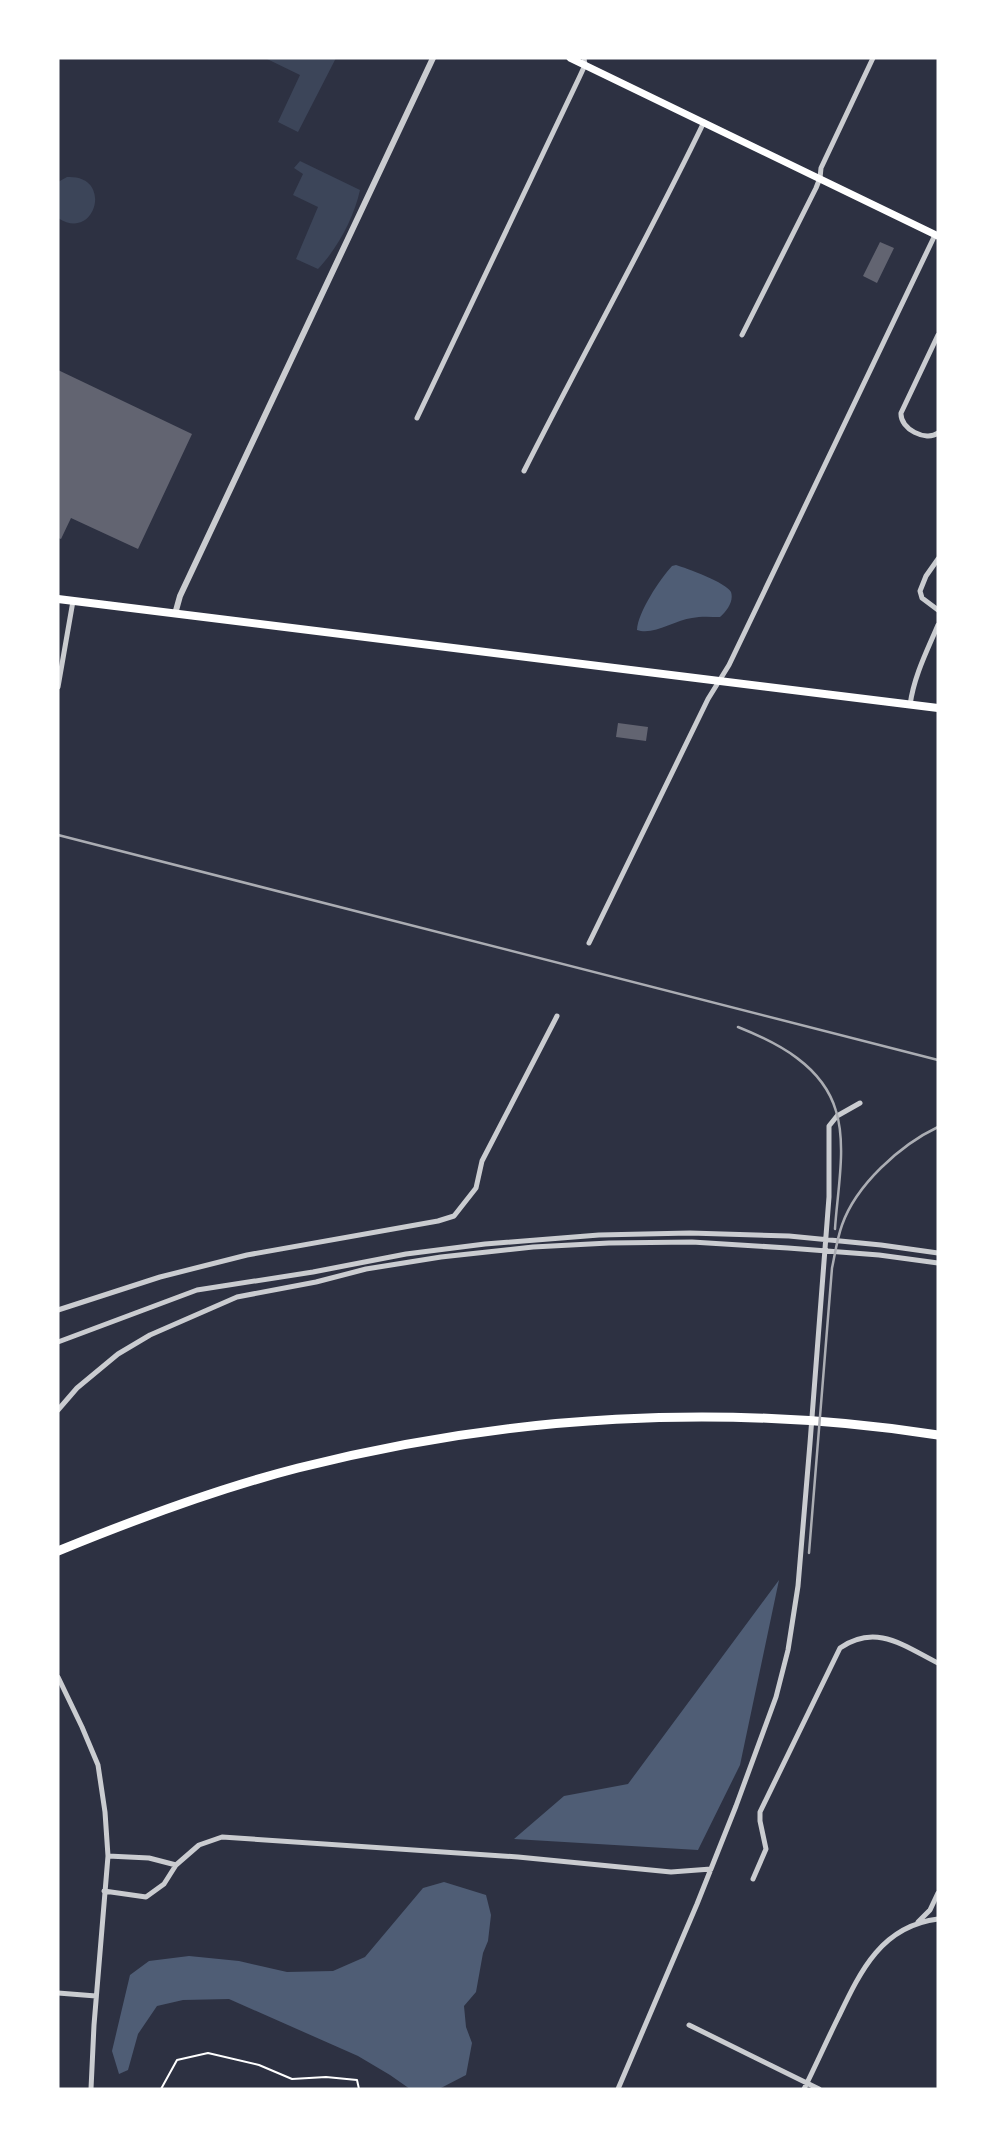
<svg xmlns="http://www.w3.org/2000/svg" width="996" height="2147" viewBox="0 0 996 2147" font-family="Figtree,sans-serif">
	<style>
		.green { fill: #3c4559 }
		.water { fill: #4f5d75 }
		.building { fill: #626471 }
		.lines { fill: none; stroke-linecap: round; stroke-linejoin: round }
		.path { stroke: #fff; stroke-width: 2 }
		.minor { stroke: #caccd0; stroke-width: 5 }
		.tertiary { stroke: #caccd0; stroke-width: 6 }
		.secondary { stroke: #fff; stroke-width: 7 }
		.primary { stroke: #fff; stroke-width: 8 }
		.trunk { stroke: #fff; stroke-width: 9 }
		.rail { stroke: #abadb3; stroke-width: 2.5 }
	</style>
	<rect width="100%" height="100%" fill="#2d3142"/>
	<!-- green -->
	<path class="green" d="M265,58H336L298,132L278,122L300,75Z
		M300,161L360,190C354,218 337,249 318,269L296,259L318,207L293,195L303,174L294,168Z
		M67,177C114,174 96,243 58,218V182Z"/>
	<!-- water -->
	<path class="water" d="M676,565C686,568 727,583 731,592C734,601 727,611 720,617C711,617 701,616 692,618C675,620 653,636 637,630C638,612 660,579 672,566Z
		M779,1580L740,1765L698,1850L514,1839L564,1796L628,1784Z
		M444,1882L486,1895L491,1915L488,1941L483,1953L476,1992L464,2006L466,2027L472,2043L466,2075L439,2089H410L390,2075L358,2056L229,1999L183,2000L157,2006L138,2034L128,2070L119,2074L112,2051L130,1975L149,1961L189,1956L239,1961L287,1972L333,1971L365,1957L423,1888Z"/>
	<!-- building -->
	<path class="building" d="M880,242L894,248L877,283L863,276Z
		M58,370L192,434L138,549L71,518L61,539L58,538Z
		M618,723L648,727L646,741L616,737Z"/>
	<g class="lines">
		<!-- path -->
		<path class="path" d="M161,2089L177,2060L208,2053L259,2065L292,2079L326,2077L357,2080L359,2089"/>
		<!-- minor -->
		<path class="minor" d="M742,335L816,188L820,178L821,168L873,58
			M938,335L901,413C900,429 926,442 938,433
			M417,418L579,78L585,65L584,58
			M524,471C583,354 647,240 704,122
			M938,559L926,576L920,591L922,598L938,610
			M58,687L73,601
			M910,705C914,676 927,651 938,625
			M589,943L708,699L729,665L935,235
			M58,1310L160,1277L247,1255L438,1221L454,1216L476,1188L482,1161L557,1016
			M58,1342L197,1290L313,1272L406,1254L485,1244L599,1235L690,1233L789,1236L881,1245L938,1253
			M58,1410L77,1388L118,1354L150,1335L237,1297L316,1282L366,1269L441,1257L533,1247L609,1243L692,1242L788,1248L879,1255L938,1263
			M58,1677L82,1727L98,1765L105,1812L108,1856L94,2025L91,2089
			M108,1856L149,1858L176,1865L199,1845L222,1837L518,1857L671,1872L711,1869
			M753,1879L766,1849L760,1821V1812L840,1648C876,1623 904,1646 938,1663
			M104,1891L146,1897L164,1884L176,1865
			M918,1922L930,1910L938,1893
			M58,1993L96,1996
			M689,2025L819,2089
			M618,2089L697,1904L736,1806L776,1697L788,1650L798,1586L810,1443L829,1197V1126L837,1116L860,1103
			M804,2089C816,2065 827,2040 839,2016C861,1970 882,1926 938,1919"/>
		<!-- tertiary -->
		<path class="tertiary" d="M175,614L180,596L433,58"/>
		<!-- secondary -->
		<path class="secondary" d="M570,58L938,236"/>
		<!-- primary -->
		<path class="primary" d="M58,599L938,708"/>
		<!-- trunk -->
		<path class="trunk" d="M58,1551C136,1519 216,1489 298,1468C506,1415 725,1402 938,1435"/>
		<!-- rail -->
		<path class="rail" d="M58,835L938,1060
			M738,1027C778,1043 823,1066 836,1111C847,1146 837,1194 835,1229
			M809,1553L832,1268C835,1254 837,1239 842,1225C856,1185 900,1145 938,1127"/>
	</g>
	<!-- border -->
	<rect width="996" height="2147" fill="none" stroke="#ffffff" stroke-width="119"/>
</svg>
